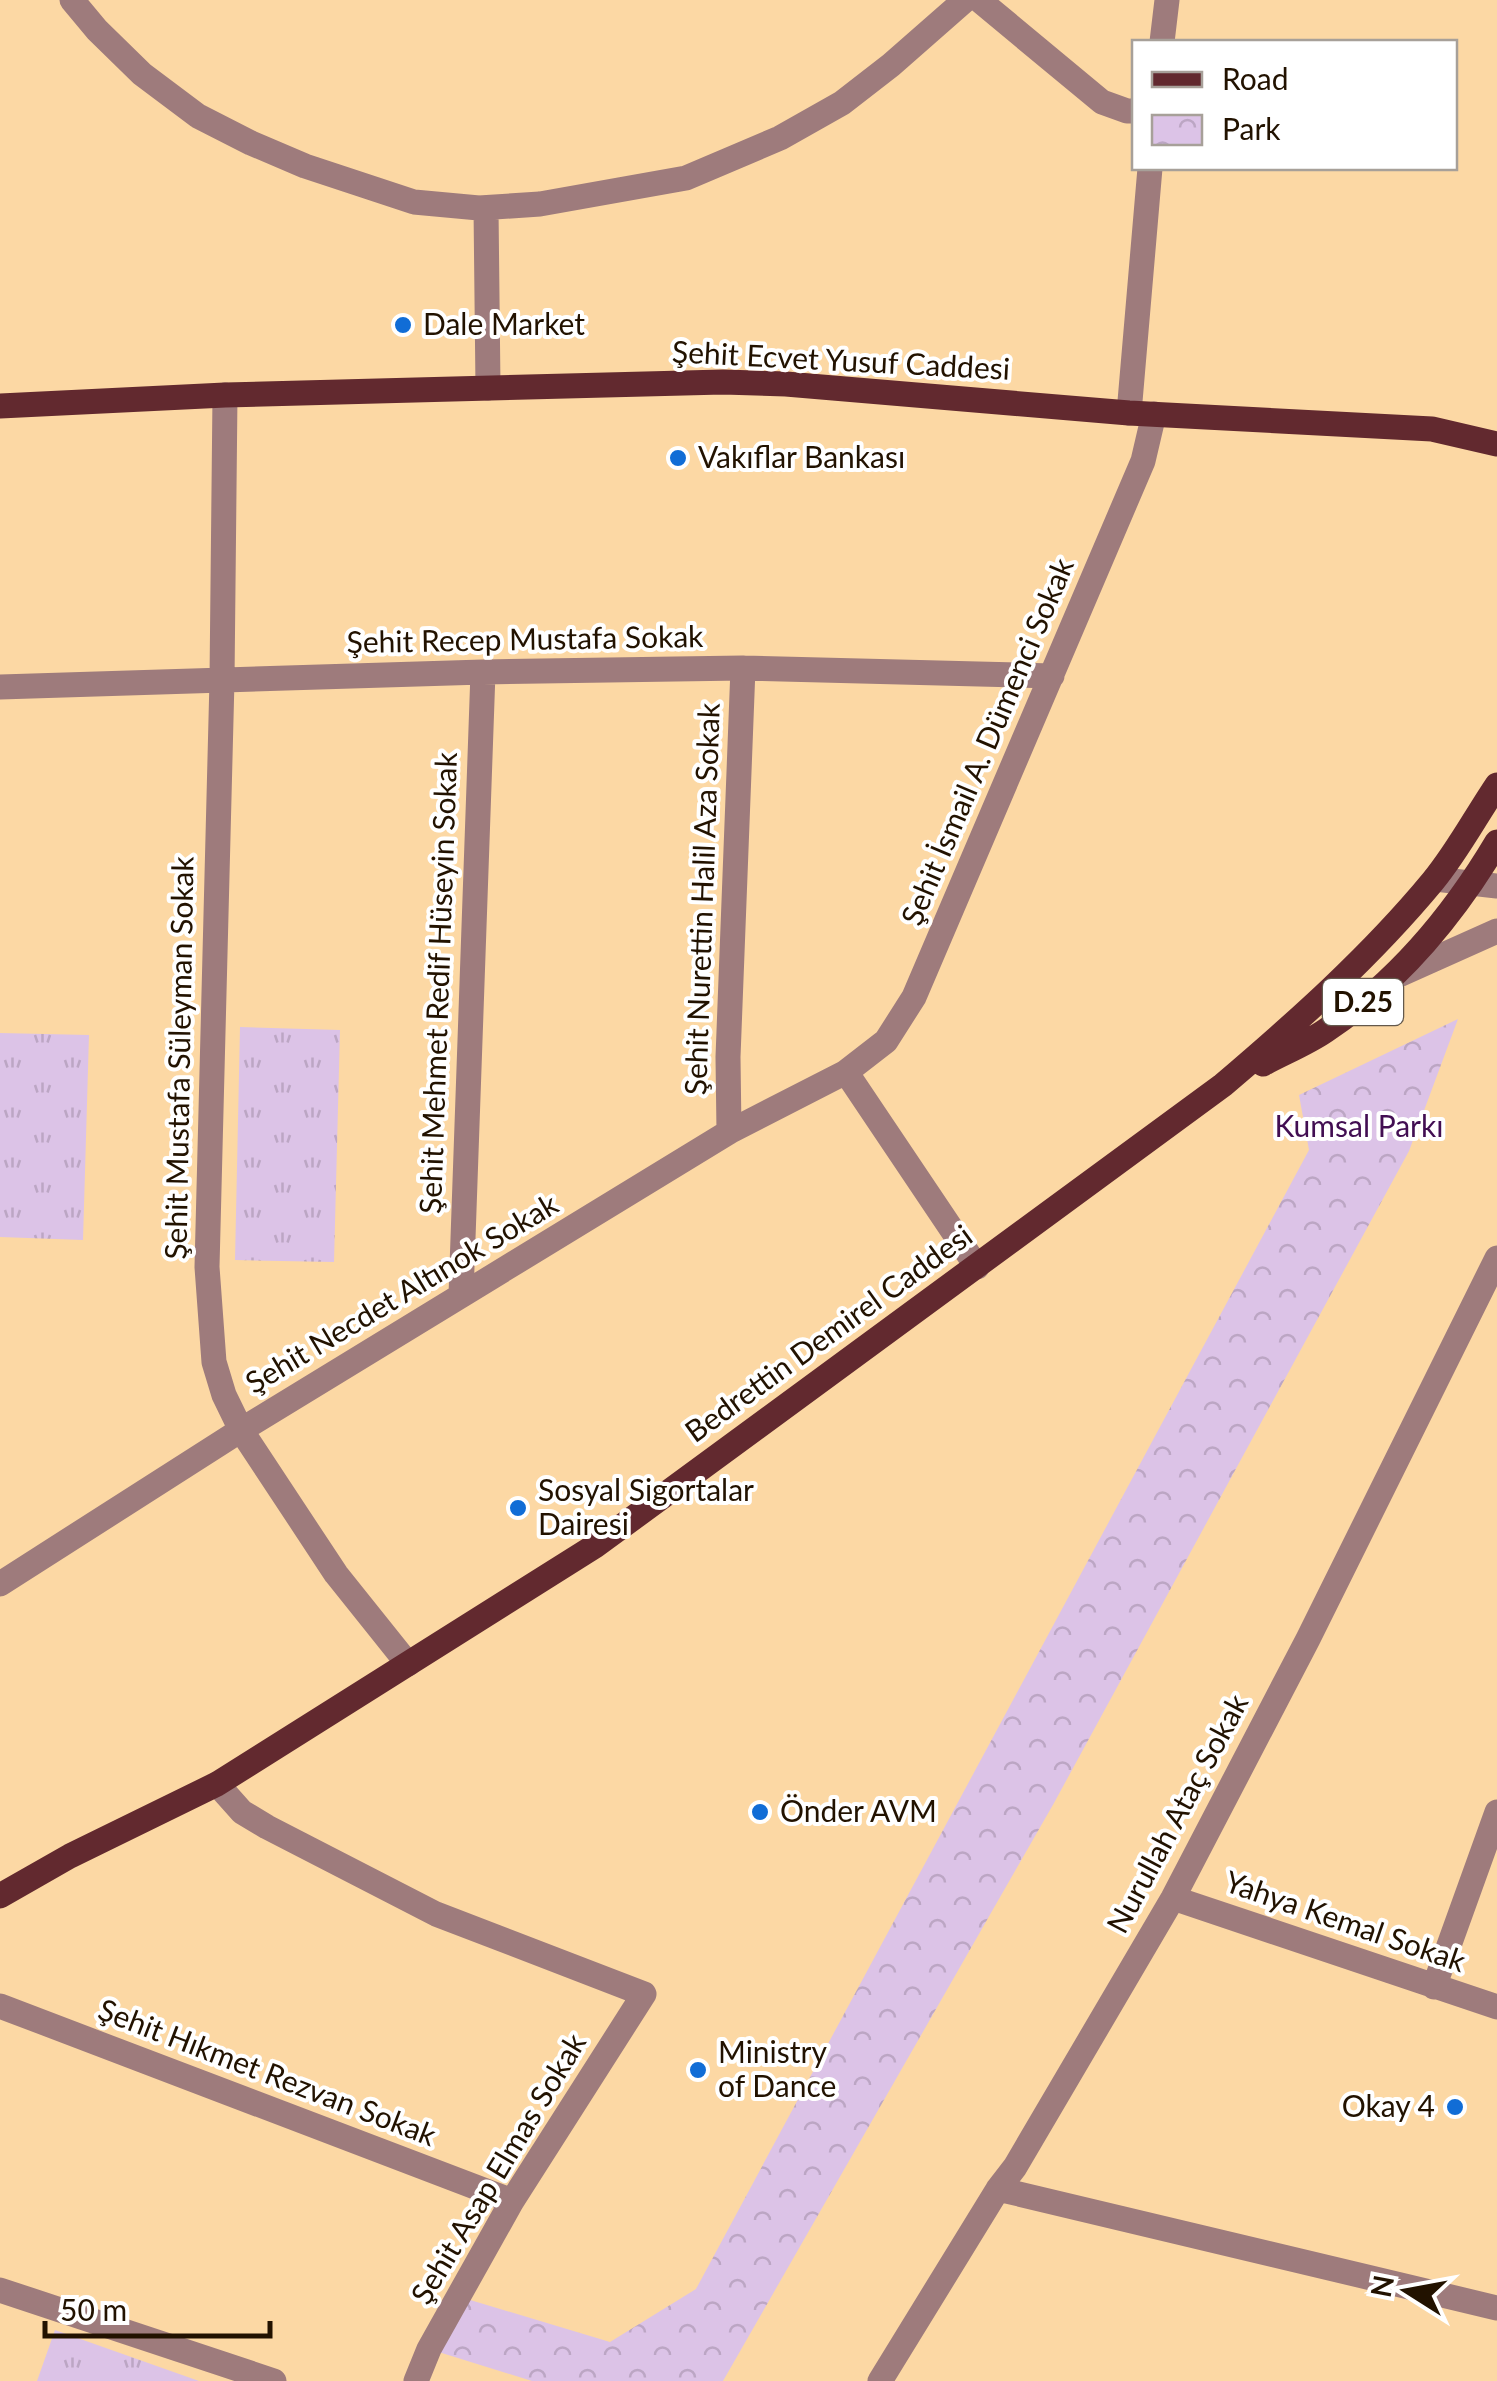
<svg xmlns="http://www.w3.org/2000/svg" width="1497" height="2381" viewBox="0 0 1497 2381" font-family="Lato,sans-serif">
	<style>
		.grass { fill: url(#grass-tufts) }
		.park { fill: url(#park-crowns) }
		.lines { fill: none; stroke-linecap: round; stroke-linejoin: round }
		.minor { stroke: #9e7b7c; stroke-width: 25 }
		.primary { stroke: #62292f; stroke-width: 25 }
		.poi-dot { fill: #116dd6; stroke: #fff; stroke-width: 4 }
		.labels { text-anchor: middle; stroke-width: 8; stroke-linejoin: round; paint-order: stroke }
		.shield { fill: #fff; stroke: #64594c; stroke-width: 2.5 }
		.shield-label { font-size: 28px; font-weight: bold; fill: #221200 }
		.poi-label { font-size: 30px; fill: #221200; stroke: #fff; text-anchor: start }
		.street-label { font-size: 30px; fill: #221200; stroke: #fff }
		.park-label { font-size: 30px; fill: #420e52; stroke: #fff }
	</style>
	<defs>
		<pattern id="grass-tufts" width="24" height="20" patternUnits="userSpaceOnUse" patternTransform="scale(2.5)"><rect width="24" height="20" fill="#dcc3e7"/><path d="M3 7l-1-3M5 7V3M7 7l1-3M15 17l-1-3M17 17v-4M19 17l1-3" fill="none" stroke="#bca6c4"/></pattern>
		<pattern id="park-crowns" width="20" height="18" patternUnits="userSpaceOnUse" patternTransform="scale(2.5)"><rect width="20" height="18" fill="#dcc3e7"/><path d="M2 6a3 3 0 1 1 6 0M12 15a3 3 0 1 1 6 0" fill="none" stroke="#bca6c4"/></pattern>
	</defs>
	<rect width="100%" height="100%" fill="#fcd8a4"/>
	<!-- grass -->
	<path class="grass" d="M240,1027L340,1030L334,1262L235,1260Z
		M0,1033L89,1035L83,1240L0,1237Z
		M55,2330L199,2381H37Z"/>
	<!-- park -->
	<path class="park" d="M1458,1019L1409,1151L1054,1803L723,2381H532L429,2349L457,2296L610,2342L696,2289L1309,1150L1299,1095Z"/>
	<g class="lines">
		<!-- minor -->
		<path class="minor" d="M72,0L97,30L142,74L198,116L251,143L305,166L414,202L479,208L540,204L686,178L780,138L842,103L891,65L965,0
			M979,0L1102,102L1127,111H1134
			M1162,42L1167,0
			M486,208L488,388
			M225,395L222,680L207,1267L214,1362L224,1395L241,1430L336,1574L408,1664
			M1129,413L1150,168
			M0,687L483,672L743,668L1052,676
			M1435,879L1497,886
			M1392,978L1497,931
			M846,1072L977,1267
			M729,1132L728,1057L743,668
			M461,1295L483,672
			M0,1584L241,1430L729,1132L846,1072L886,1041L914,997L1143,461L1154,414
			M217,1784L242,1812L267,1827L436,1914L644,1994L512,2201L429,2349L416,2381
			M1173,1898L1497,2007
			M1434,1987L1497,1812
			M0,2006L512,2201
			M998,2189L1497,2308
			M0,2290L274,2381
			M880,2381L998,2189L1015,2167L1173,1898L1308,1639L1497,1258"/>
		<!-- primary -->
		<path class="primary" d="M0,406L225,395L723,382L786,384L1129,413L1432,429L1497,444
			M1263,1064C1283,1053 1306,1044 1325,1031C1397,983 1453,916 1497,842
			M0,1896L70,1856L217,1784L595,1546L1223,1085C1297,1022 1371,956 1433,881C1457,852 1476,816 1497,785"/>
	</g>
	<!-- markers -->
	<g class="poi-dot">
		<circle cx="403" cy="325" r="10"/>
		<circle cx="678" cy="458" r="10"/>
		<circle cx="518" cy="1508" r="10"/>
		<circle cx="760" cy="1812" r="10"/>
		<circle cx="698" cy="2070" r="10"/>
		<circle cx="1455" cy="2107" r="10"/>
	</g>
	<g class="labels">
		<!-- shield labels -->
		<rect class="shield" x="1323" y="979" width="80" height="46" rx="8"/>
		<g class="shield-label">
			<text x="1363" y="1012">D.25</text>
		</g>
		<!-- poi labels -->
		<g class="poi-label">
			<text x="423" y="335">Dale Market</text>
			<text x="698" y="468">Vakıflar Bankası</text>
			<text x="538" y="1501">Sosyal Sigortalar<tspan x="538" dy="34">Dairesi</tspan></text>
			<text x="780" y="1822">Önder AVM</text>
			<text x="718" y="2063">Ministry<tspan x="718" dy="34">of Dance</tspan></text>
			<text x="1435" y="2117" text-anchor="end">Okay 4</text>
		</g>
		<!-- street labels -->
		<g class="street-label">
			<text transform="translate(841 361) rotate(3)" y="10">Şehit Ecvet Yusuf Caddesi</text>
			<text transform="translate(525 640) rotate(-1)" y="10">Şehit Recep Mustafa Sokak</text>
			<text transform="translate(988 742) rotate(-67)" y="10">Şehit İsmail A. Dümenci Sokak</text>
			<text transform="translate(703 899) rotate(-88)" y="10">Şehit Nurettin Halil Aza Sokak</text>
			<text transform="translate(439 983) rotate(-88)" y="10">Şehit Mehmet Redif Hüseyin Sokak</text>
			<text transform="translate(180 1058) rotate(-89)" y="10">Şehit Mustafa Süleyman Sokak</text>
			<text transform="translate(402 1294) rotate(-31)" y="10">Şehit Necdet Altınok Sokak</text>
			<text transform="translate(829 1334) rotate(-36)" y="10">Bedrettin Demirel Caddesi</text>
			<text transform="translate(1178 1814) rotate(-62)" y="10">Nurullah Ataç Sokak</text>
			<text transform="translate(1345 1922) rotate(19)" y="10">Yahya Kemal Sokak</text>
			<text transform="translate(267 2073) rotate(21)" y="10">Şehit Hıkmet Rezvan Sokak</text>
			<text transform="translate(499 2169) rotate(-59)" y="10">Şehit Asap Elmas Sokak</text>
		</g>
		<!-- park labels -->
		<g class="park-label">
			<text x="1359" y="1137">Kumsal Parkı</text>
		</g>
	</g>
	<!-- legend -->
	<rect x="1132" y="40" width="325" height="130" fill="#ffffff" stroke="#a7a099" stroke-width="2.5"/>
	<rect x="1152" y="72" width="50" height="15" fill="#62292f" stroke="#a7a099" stroke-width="2.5"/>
	<text x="1222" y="90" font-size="30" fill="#221200">Road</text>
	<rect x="1152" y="115" width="50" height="30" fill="url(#park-crowns)" stroke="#a7a099" stroke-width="2.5"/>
	<text x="1222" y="140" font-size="30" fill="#221200">Park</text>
	<!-- north arrow -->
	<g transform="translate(1407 2291) rotate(281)" stroke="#ffffff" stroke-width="8" paint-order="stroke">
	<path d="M0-8L18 38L0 25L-18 38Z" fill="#221200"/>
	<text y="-15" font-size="28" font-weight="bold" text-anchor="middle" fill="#221200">N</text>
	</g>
	<!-- scale -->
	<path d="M45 2321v15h225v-15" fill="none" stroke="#221200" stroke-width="5"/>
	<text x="60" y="2321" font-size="30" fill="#221200" stroke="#ffffff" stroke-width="8" paint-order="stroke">50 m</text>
</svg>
